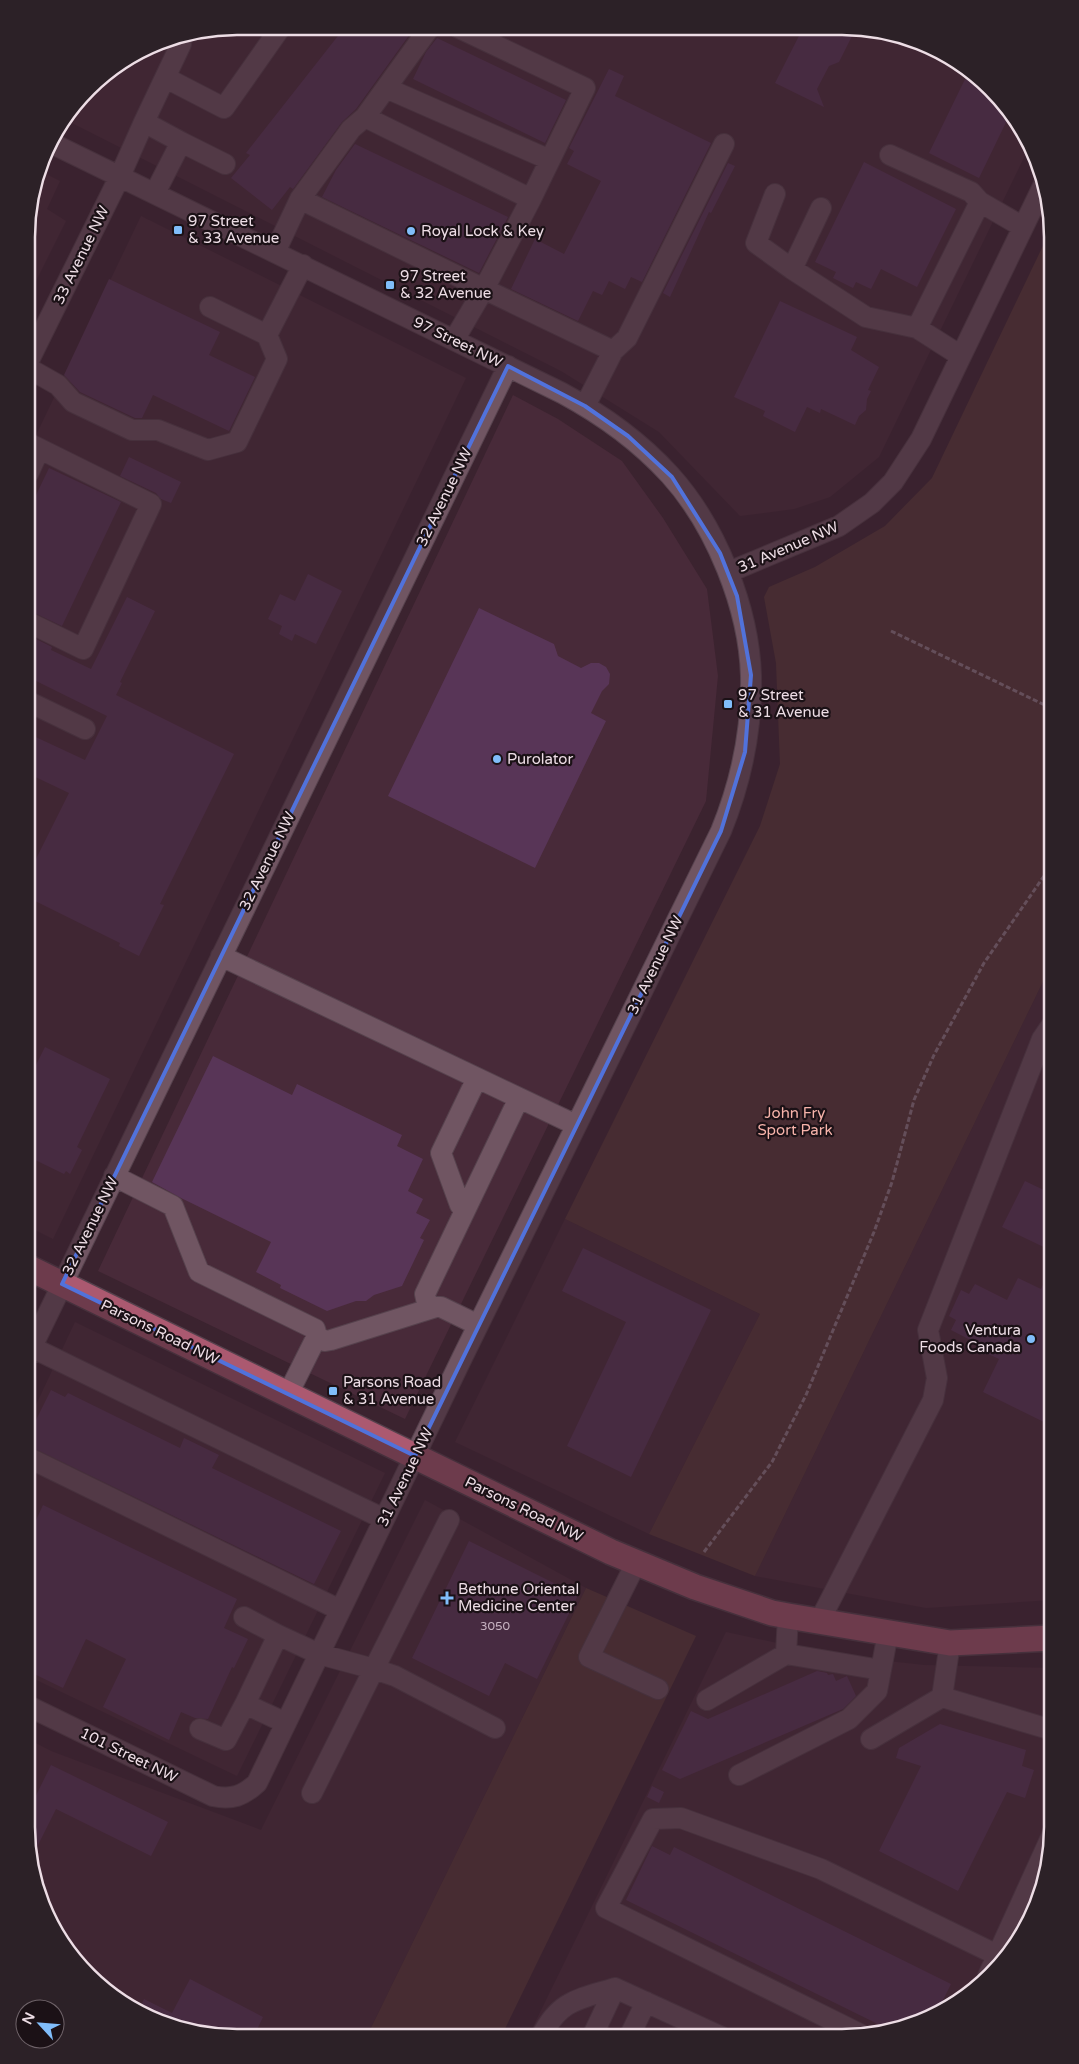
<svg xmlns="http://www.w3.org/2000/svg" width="1079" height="2064" viewBox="0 0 1079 2064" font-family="'Varela Round',sans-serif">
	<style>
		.built { fill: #482a39 }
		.green { fill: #573935 }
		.building { fill: #583557 }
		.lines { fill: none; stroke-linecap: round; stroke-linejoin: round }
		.minor-casing { stroke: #56424d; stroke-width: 22 }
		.major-casing { stroke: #56424d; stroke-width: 28 }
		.path { stroke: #98848e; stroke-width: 3; stroke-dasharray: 5 2.5; stroke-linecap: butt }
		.minor { stroke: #705562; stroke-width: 20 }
		.major { stroke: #ab5970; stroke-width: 25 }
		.marked { fill: none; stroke: #5172db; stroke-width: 4; stroke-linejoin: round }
		.poi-dot { fill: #80bdfa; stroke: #1b1116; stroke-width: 2 }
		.labels { text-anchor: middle; stroke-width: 4.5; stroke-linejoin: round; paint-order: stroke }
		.number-label { font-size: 12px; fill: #c8b3c2 }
		.poi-label { font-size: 15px; fill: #eddde5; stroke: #1b1116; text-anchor: start }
		.street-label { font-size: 15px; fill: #eddde5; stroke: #1b1116 }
		.park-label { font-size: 15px; fill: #f7b3aa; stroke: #1b1116 }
		.rim { fill: none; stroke: #eddde5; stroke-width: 2.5 }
	</style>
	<rect width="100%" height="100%" fill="#3b232f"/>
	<!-- built -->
	<path class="built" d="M237,26L883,30L936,48L981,79L1017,120L1030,145L879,457L830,497L794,509L740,516L659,432L561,371L66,120L98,79L156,42Z
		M40,171L60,181L47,209L66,221L28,297V210Z
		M141,216L466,378L53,1239L27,1226L28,452Z
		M513,395L558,419L622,461L663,518L707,589L718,676L706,801L405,1419L98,1271Z
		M1053,961L1052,1600L926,1608L755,1576Z
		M565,1219L760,1314L649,1534L455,1442Z
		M75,1322L385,1473L237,1776L26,1675L27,1424Z
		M425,1500L586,1588L367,2036H209L156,2022L98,1986L62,1944L37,1895L26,1827V1738L51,1751L261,1830Z
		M726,1632L833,1655L924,1665L1052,1668V1823L968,1994L959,2002L910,2027L842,2038L528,2037Z"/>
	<!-- green -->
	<path class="green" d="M1051,229L1053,961L755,1576L649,1534L760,1314L565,1219L760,826L780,764L776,663L764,597L769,587L815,567L885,526L932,478Z
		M586,1588L696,1636L501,2037L367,2036Z"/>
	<!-- building -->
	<path class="building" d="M345,27H415L356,109L342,122L293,189L290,187L272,210L231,178L250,155L246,153Z
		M802,30H855L839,62L829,66L817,89L824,107L775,83Z
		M437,38L566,100L545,143L413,79L426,52Z
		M609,69L624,76L615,96L711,143L642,282L631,277L625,289L609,281L602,295L593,291L578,321L511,289L535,239L564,254L601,181L567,164L574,151L569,148Z
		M969,71L981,79L1011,112L979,178L929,153Z
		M355,144L508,217L479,273L322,197L336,170Z
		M864,162L956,209L917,287L881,269L871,289L856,282L853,288L833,278L836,272L815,262Z
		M728,163L735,166L711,213L709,212L670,297L663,293Z
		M109,279L220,332L209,355L255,377L229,431L153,395L142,418H135L80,392L64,375Z
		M780,301L857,337L851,350L879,367L868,390L871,391L867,399L866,410L859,416L855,425L821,409L820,413L807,407L795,432L763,416L765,411L734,397Z
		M129,457L181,482L171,503L161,499L156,493L120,476Z
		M49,468L121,502L62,626L28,610V512Z
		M308,574L342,591L316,644L295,634L292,641L279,634L282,626L268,619L280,594L295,601Z
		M127,597L155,611L120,682L122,683L116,695L234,754L160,904L164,905L139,956L119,946L120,943L27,897V877L69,793L27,773V733L85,760L107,716L28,677V635L52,647L51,650L91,669Z
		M479,608L554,644L558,656L581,668L591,663H599L606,667L610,674L609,684L602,691L591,713L606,721L535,868L388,796Z
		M45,1047L110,1079L77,1147L82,1150L70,1174L66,1171L64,1174L27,1156V1083Z
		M213,1056L292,1095L297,1084L402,1135L397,1146L423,1159L408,1191L423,1199L416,1213L430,1220L420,1238L424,1240L402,1286L374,1295L366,1301H356L327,1311L280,1288L281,1285L256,1272L271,1242L181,1198L152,1182Z
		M1025,1181L1052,1194V1251L1002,1227Z
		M583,1248L711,1310L631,1477L567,1446L626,1322L562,1291Z
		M1052,1266V1426L983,1392L999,1359L982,1351L984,1347L951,1330L956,1320L949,1316L961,1290L969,1294L975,1284L1007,1300L1018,1278L1041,1289Z
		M51,1390L65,1397L68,1393L180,1448L184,1438L219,1455L212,1468L341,1531L314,1584L27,1445V1438Z
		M43,1505L237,1599L224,1628L248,1639L234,1668L232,1667L208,1719L195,1718L181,1712L169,1740L103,1707L126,1659L86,1639L63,1688L26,1670V1627L34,1613L26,1609L27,1540Z
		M469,1541L578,1595L537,1679L505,1663L489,1696L412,1658Z
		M817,1671L827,1673L828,1675L833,1674L836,1681L847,1676L856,1696L843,1709L680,1779L662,1770L691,1711L708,1719Z
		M940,1724L1026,1750L1022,1766L1034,1770L1025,1798L1007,1792L958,1891L879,1851L921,1766L896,1758L899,1748Z
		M51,1765L168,1822L151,1856L56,1809L31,1859L26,1816Z
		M652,1786L664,1792L659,1803L647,1797Z
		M652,1846L670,1855L674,1847L951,1984L936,2014L910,2027L890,2030L626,1900Z
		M190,1979L263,2017L254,2036H209L156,2022L138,2011L144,1999L172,2013Z"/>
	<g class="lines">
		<defs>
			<path id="minor" d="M166,78L224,108L281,27
				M386,88L550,160
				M365,117L531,199L585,88L459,28
				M181,142L144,122L181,44
				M890,155L971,192L980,202
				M155,193L181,142L225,164
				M775,194L756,243L792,269
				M300,199L484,289L531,199
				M821,208L792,269L866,317L917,328
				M275,252L300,199L351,129L365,117L430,27
				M210,307L267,335
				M454,340L484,289L613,351L627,338L724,144
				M961,356L917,328L980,202L1023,227
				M28,362L120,176L144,122
				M28,368L58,385L73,402L132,430H158L208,450L237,442L277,359L267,335L303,265
				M585,406L613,351
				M28,474L39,450
				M729,572L839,526L872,503L893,482L921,439L1044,184
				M28,622L83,649L151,504L28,443
				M27,701L85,729
				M221,956L576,1125
				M114,1176L173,1206L199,1272L315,1329L317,1336L288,1394
				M465,1209L460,1205L441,1153L477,1078
				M428,1308L425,1294L519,1098
				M317,1337L325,1341L331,1340L436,1307H441L478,1325
				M31,1347L384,1519
				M27,1357L508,366
				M27,1457L340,1610
				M636,1563L589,1657L658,1689
				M244,1617L278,1635
				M819,1622L933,1400L937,1378L928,1330L1042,1039L1053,1023
				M950,1643L942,1697L1052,1730
				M786,1654L881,1670
				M707,1700L786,1654L788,1616
				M26,1705L213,1796C232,1800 243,1796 257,1783L462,1358L721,831C741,782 752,729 751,676C749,608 716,526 670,475C639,441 603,415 562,393L49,142
				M286,1723L245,1704L278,1635L319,1654L374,1669L449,1520
				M200,1729L226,1740L245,1704
				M871,1739L942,1697
				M739,1775L849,1719L877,1691L888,1633
				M312,1793L374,1669L395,1676L495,1728
				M988,1976L1052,1835
				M862,2035L606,1908L653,1819L681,1818L821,1869L997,1955
				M541,2037C559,2000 579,1999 615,1988L722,2037
				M592,2037L615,1988
				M629,2037L646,2002"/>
			<path id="major" d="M27,1267L611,1552L695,1587L772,1613L788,1616L950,1643L1052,1638"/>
		</defs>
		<!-- minor casing -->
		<use href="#minor" class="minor-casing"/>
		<!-- major casing -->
		<use href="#major" class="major-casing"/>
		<!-- path -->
		<path class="path" d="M891,631L1053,709
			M704,1552L772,1462L806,1395L874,1232L892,1182L914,1100L934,1055L984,963L1053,863"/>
		<!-- minor -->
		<use href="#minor" class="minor"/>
		<!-- major -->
		<use href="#major" class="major"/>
	</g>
	<!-- marked area -->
	<path d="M0 0H1079V2064H0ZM508,366L585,406L628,436L672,477L720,553L737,596L751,675L745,752L721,831L415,1456L62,1284Z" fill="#3b232f" fill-opacity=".55" fill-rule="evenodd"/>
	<path class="marked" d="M508,366L585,406L628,436L672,477L720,553L737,596L751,675L745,752L721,831L415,1456L62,1284Z"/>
	<!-- markers -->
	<g class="poi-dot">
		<rect x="173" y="225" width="10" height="10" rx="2.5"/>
		<circle cx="411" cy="231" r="5"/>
		<rect x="385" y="280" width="10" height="10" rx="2.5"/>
		<rect x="723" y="699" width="10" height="10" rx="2.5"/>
		<circle cx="497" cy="759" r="5"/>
		<circle cx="1031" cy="1339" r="5"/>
		<rect x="328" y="1386" width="10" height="10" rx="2.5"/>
		<path d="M444.5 1590.5h5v5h5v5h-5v5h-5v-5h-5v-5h5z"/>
	</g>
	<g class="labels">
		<!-- number labels -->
		<g class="number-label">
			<text x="495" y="1630">3050</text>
		</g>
		<!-- poi labels -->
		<g class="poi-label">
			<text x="188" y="226">97 Street<tspan x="188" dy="17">&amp; 33 Avenue</tspan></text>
			<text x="421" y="236">Royal Lock &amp; Key</text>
			<text x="400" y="281">97 Street<tspan x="400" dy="17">&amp; 32 Avenue</tspan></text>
			<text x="738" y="700">97 Street<tspan x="738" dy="17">&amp; 31 Avenue</tspan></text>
			<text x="507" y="764">Purolator</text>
			<text x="1021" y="1335" text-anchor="end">Ventura<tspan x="1021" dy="17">Foods Canada</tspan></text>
			<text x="343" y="1387">Parsons Road<tspan x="343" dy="17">&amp; 31 Avenue</tspan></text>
			<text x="458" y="1594">Bethune Oriental<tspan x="458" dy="17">Medicine Center</tspan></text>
		</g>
		<!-- street labels -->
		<g class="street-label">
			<text transform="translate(81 255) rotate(-64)" y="5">33 Avenue NW</text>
			<text transform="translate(458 342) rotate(26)" y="5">97 Street NW</text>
			<text transform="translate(444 497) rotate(-64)" y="5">32 Avenue NW</text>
			<text transform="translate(788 547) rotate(-23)" y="5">31 Avenue NW</text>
			<text transform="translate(267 861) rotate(-64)" y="5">32 Avenue NW</text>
			<text transform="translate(655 965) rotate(-64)" y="5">31 Avenue NW</text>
			<text transform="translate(90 1226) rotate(-64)" y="5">32 Avenue NW</text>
			<text transform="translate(160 1332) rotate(26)" y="5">Parsons Road NW</text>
			<text transform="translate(405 1477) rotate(-64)" y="5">31 Avenue NW</text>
			<text transform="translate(524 1509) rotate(26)" y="5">Parsons Road NW</text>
			<text transform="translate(129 1755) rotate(26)" y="5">101 Street NW</text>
		</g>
		<!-- park labels -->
		<g class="park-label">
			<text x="795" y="1118">John Fry<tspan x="795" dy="17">Sport Park</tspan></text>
		</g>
	</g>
	<!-- crop -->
	<path d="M0 0H1079V2064H0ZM237 35H842A202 202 0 0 1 1044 237V1827A202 202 0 0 1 842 2029H237A202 202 0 0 1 35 1827V237A202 202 0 0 1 237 35Z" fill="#2c2127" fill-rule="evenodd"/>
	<path class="rim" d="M237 35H842A202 202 0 0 1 1044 237V1827A202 202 0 0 1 842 2029H237A202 202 0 0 1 35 1827V237A202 202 0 0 1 237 35Z"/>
	<!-- north arrow -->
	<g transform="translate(40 2024) rotate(296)"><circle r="24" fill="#1b1116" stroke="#6f6369"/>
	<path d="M0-4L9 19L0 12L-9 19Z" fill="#80bdfa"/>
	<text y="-8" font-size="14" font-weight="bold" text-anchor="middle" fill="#eddde5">N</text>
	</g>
</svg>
